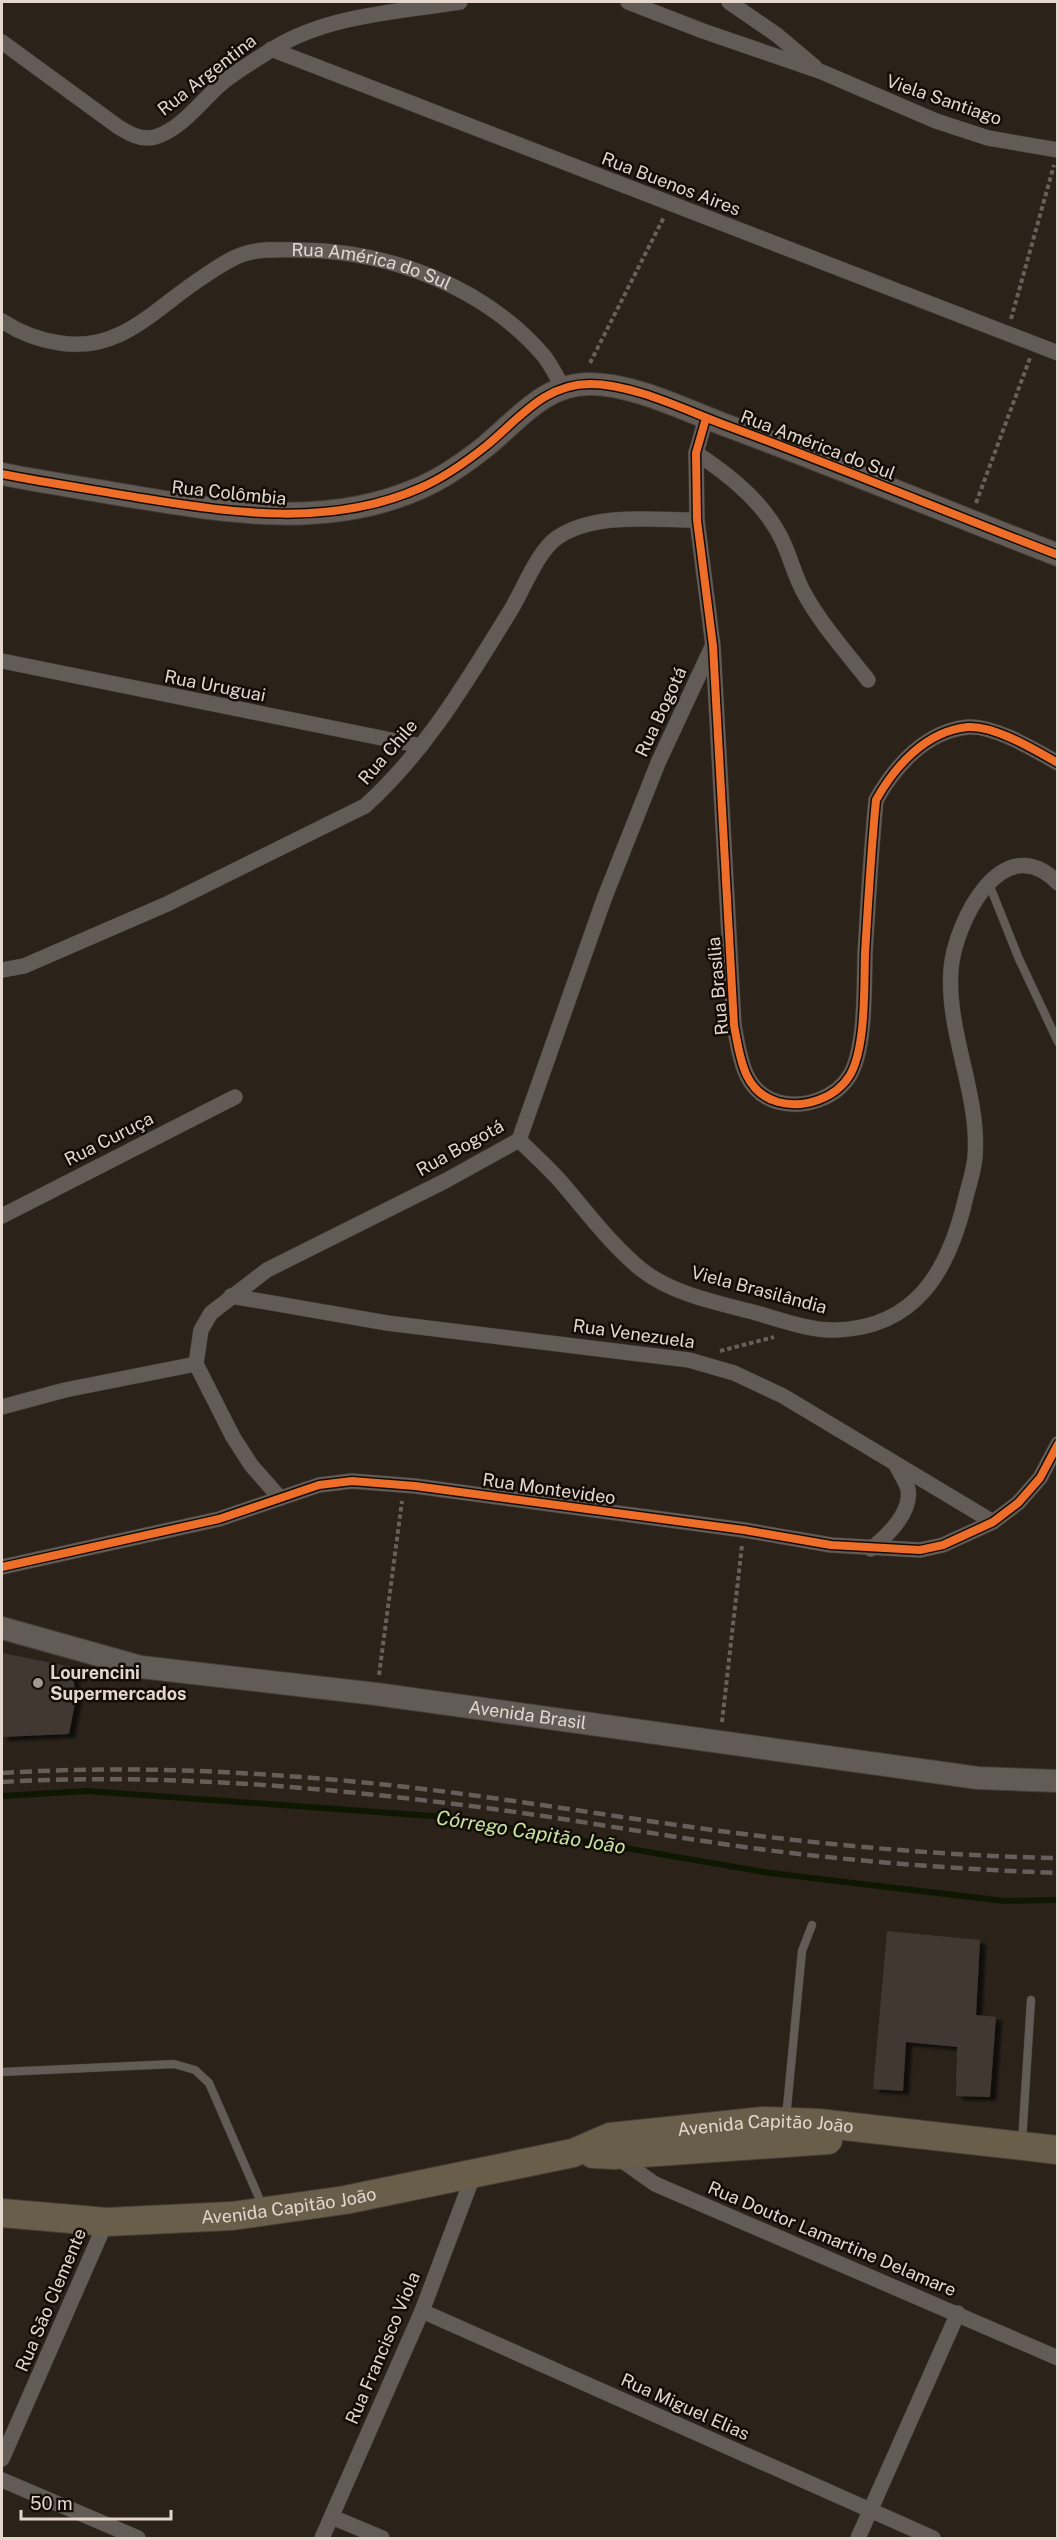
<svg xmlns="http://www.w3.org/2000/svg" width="1059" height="2540" viewBox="0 0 1059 2540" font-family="'Public Sans',sans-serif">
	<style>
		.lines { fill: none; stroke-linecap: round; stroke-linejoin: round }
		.stream { stroke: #0e1702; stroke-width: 6 }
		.building { fill: #433732; filter: url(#shadow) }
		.lane-casing { stroke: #453d37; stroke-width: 9 }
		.street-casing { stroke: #453d37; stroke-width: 16 }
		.secondary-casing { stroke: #453d37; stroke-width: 24 }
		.highway-casing { stroke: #453d37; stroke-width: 30 }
		.path { stroke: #67615b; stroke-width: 4; stroke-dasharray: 4.5 3; stroke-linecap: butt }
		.lane { stroke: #635c56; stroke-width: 8 }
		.street { stroke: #635c56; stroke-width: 15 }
		.secondary { stroke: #635c56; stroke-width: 22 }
		.highway { stroke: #685e49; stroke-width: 28 }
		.rail { stroke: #665e59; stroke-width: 4.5; stroke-dasharray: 12 6; stroke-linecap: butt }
		.cycleway-casing { stroke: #140d07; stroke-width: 11 }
		.cycleway { stroke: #ee6e29; stroke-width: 8 }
		.poi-dot { fill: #a3988f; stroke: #140d07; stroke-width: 2 }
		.labels { text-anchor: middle; stroke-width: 5; stroke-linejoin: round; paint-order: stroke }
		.street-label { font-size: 18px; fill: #e3d7ce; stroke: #140d07 }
		.poi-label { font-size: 18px; font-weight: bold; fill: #e3d7ce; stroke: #140d07; text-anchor: start }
		.water-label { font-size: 20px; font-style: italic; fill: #c5e5a4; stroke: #140d07 }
	</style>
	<defs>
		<filter id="shadow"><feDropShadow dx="6" dy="4" stdDeviation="1.5" flood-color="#0009"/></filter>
	</defs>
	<rect width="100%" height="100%" fill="#2b221a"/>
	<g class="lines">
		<!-- stream -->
		<path class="stream" d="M2,1796L87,1791L446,1817L770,1873L1004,1901L1058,1900"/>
	</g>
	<!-- building -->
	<path class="building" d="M2,1653L72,1667L76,1698L69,1734L2,1737Z
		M887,1931L980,1940L976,2015L996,2017L990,2097L956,2096L957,2047L906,2042L903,2091L873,2089Z"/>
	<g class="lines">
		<defs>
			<path id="lane" d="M989,884L1019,959L1058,1042
				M2,2072L174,2064L195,2070L209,2083L263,2207
				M786,2118L802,1951L812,1925
				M1022,2142L1031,2000"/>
			<g id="street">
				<path d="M628,2L703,31L822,72L936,121L988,138L1058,150"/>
				<path d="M729,2L777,35L815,67"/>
				<path d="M2,42L117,126C128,133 141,141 155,137C182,129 202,100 222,83C237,71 255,60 271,50C326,15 397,12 460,2"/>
				<path d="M271,49L1058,353"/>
				<path id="s1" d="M2,321C20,333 39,340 60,343C121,353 156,307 203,277C216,268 232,257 247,253C264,248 284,250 301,250C390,251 485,287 544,356C551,365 557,377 563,388"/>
				<path d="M706,418L696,453L697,520L713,646L734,1025C740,1057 743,1092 778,1102C805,1109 836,1098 850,1075C866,1047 864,987 865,954C868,903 871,851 876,800C895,766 926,731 968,727C994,725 1035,750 1058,763"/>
				<path d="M696,453C731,476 767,505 784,544C791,560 795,576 803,591C820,623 846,652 868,680"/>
				<path d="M2,661L421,746"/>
				<path d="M2,970L24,966L167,904L365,806C426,751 467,681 509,613C523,591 537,551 558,537C596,512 654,520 697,520"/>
				<path d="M519,1140C533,1154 548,1167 561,1182C587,1212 611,1245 642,1270C671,1293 714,1302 749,1311C776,1318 808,1331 837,1330C916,1327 948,1271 965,1201C968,1187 974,1171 975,1157C980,1094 946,1032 951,969C955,922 1003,826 1058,883"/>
				<path d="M2,1216L235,1097"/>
				<path d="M231,1296L387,1323L689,1360L734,1373L783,1396L993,1522"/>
				<path d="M2,1407L65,1390L196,1364"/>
				<path d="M280,1498L251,1465L233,1437L196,1364L201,1330L211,1313L267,1270L445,1181L519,1140L604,899L658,763L712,647"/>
				<path d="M871,1549C887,1536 912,1513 908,1489C906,1482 900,1473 897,1467"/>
				<path d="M2,1567L219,1519L319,1485L352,1481L415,1486L744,1530L831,1545L920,1550L943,1545L993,1522L1018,1503L1040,1478L1058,1444"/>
				<path d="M614,2155L655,2184L1058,2358"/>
				<path d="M422,2311L933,2538"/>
				<path d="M2,2459L106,2222"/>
				<path d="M2,2480L138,2538"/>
				<path d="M332,2517L382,2538"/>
				<path d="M322,2538L422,2311L475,2171"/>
				<path d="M858,2538L958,2313"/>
			</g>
			<g id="secondary">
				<path d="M2,474C48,483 95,490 141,498C234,513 330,528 420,488C443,478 466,462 486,446C519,419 544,384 590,384C633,384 685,410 725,425C837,466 946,512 1058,555"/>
				<path id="s2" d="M2,1628L141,1667L376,1694L978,1778L1058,1781"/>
			</g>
			<g id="highway">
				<path d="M593,2154L614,2155L828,2140"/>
				<path id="s3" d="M2,2213L106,2222L232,2216L345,2200L573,2153L610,2137L764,2121L818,2123L1058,2150"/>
			</g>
		</defs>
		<!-- lane casing -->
		<use href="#lane" class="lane-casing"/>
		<!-- street casing -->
		<use href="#street" class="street-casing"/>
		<!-- secondary casing -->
		<use href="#secondary" class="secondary-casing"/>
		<!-- highway casing -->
		<use href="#highway" class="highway-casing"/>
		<!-- path -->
		<path class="path" d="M1011,319L1054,165
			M590,363L664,217
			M976,503L1030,358
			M720,1351L774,1337
			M379,1675L402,1501
			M722,1722L742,1545"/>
		<!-- lane -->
		<use href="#lane" class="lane"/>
		<!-- street -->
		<use href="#street" class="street"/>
		<!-- secondary -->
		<use href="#secondary" class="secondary"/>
		<!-- highway -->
		<use href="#highway" class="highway"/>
		<!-- rail -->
		<path class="rail" d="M2,1773C114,1766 225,1770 337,1780C468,1791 598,1815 728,1832C838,1846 947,1856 1058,1858
			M2,1782C164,1773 325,1787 486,1808C593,1822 700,1843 808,1855C891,1864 974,1870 1058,1873"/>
		<defs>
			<path id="cycleway" d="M706,418L696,453L697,520L713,646L734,1025C740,1057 743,1092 778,1102C805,1109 836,1098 850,1075C866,1047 864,987 865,954C868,903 871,851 876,800C895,766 926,731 968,727C994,725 1035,750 1058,763
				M2,474C48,483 95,490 141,498C234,513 330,528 420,488C443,478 466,462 486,446C519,419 544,384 590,384C633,384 685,410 725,425C837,466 946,512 1058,555
				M2,1567L219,1519L319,1485L352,1481L415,1486L744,1530L831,1545L920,1550L943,1545L993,1522L1018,1503L1040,1478L1058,1444"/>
		</defs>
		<!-- cycleway casing -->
		<use href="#cycleway" class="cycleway-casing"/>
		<!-- cycleway -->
		<use href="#cycleway" class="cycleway"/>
	</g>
	<!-- markers -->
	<circle class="poi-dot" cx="38" cy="1683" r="6"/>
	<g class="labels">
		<!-- street labels -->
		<g class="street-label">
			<text transform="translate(207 75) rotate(-38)" y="6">Rua Argentina</text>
			<text transform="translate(944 100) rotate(19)" y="6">Viela Santiago</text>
			<text transform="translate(671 184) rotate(21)" y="6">Rua Buenos Aires</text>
			<text dy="6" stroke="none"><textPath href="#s1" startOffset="402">Rua América do Sul</textPath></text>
			<text transform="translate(818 445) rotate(21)" y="6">Rua América do Sul</text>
			<text transform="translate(229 493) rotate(6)" y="6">Rua Colômbia</text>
			<text transform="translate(215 686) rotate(11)" y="6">Rua Uruguai</text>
			<text transform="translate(661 712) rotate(-65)" y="6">Rua Bogotá</text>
			<text transform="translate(388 752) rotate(-49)" y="6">Rua Chile</text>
			<text transform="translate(718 986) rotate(-95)" y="6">Rua Brasília</text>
			<text transform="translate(109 1139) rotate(-27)" y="6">Rua Curuça</text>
			<text transform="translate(460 1148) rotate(-29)" y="6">Rua Bogotá</text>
			<text transform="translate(759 1290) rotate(15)" y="6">Viela Brasilândia</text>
			<text transform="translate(634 1334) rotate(8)" y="6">Rua Venezuela</text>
			<text transform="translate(549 1489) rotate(8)" y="6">Rua Montevideo</text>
			<text dy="6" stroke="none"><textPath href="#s2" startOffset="534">Avenida Brasil</textPath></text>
			<text dy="6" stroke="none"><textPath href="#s3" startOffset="774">Avenida Capitão João</textPath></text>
			<text dy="6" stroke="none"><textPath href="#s3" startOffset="288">Avenida Capitão João</textPath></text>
			<text transform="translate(832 2239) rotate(23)" y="6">Rua Doutor Lamartine Delamare</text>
			<text transform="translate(51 2300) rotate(-67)" y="6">Rua São Clemente</text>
			<text transform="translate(383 2348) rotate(-67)" y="6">Rua Francisco Viola</text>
			<text transform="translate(685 2407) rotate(24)" y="6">Rua Miguel Elias</text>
		</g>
		<!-- poi labels -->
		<g class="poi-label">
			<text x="50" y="1679">Lourencini<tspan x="50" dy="21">Supermercados</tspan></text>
		</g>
		<!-- water labels -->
		<g class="water-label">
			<text transform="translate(531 1832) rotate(9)" y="7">Córrego Capitão João</text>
		</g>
	</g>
	<!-- border -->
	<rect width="1059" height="2540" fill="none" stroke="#e3d7ce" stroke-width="6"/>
	<!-- scale -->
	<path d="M21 2510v9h150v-9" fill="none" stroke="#e3d7ce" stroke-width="3"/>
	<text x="30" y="2510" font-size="18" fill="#e3d7ce" stroke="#140d07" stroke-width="4.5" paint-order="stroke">50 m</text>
</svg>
